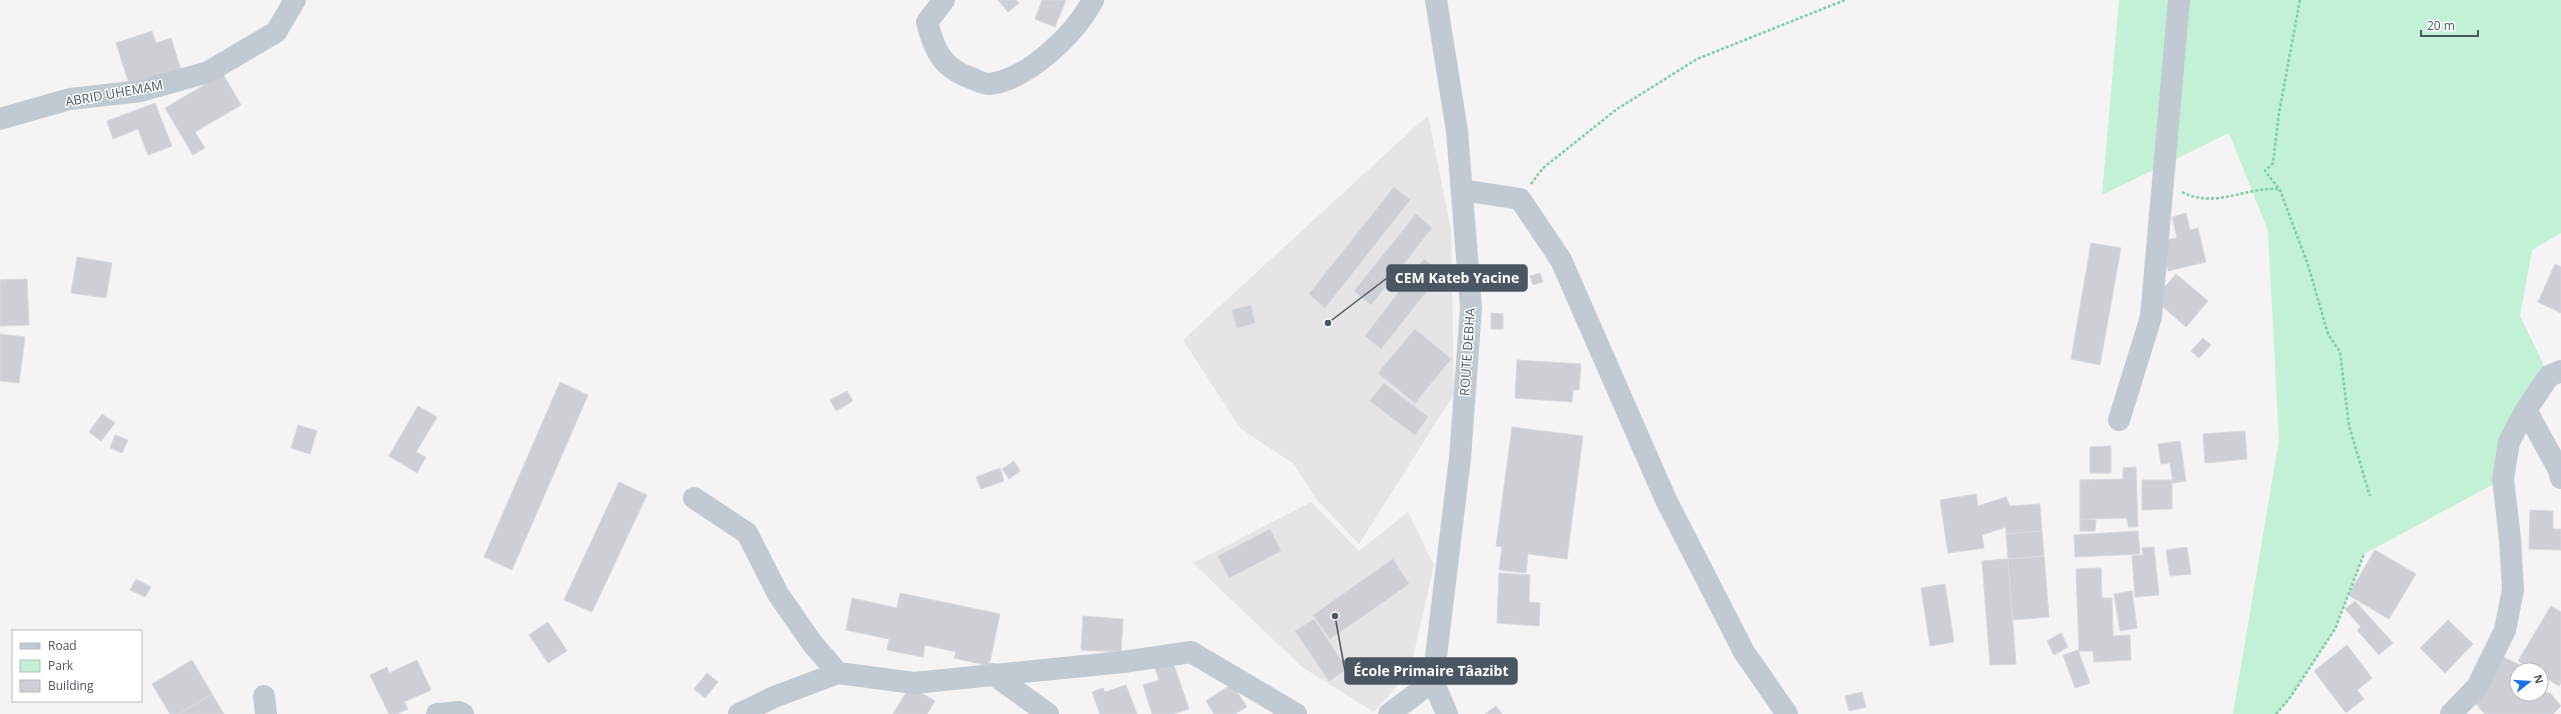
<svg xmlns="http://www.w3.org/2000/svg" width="2561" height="714" viewBox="0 0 2561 714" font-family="'Open Sans',sans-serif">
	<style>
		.education { fill: #e6e4e5 }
		.green { fill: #c3f1d5 }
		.building { fill: #cdcfd5; stroke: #d7d9de }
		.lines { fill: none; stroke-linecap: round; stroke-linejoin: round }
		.path { stroke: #7ad0a6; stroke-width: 2.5; stroke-dasharray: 3 2; stroke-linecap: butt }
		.minor { stroke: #c1cad2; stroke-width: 22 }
		.tertiary { stroke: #c1cad2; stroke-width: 22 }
		.labels { text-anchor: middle; stroke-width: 3; stroke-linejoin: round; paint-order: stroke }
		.street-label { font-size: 13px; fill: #4a5661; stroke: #fff }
		.leader { fill: none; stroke: #4a5661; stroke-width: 1.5 }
		.callout-dot { fill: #4a5661; stroke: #fff; stroke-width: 1.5 }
		.callout { fill: #4a5661; stroke: #4a5661; stroke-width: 1.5 }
		.callout-label { font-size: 14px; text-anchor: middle; font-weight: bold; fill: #fff }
	</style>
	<rect width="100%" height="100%" fill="#f5f3f3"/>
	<!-- education -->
	<path class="education" d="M1428,115L1451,230L1454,394L1359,544L1316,499L1294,464L1241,429L1183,340Z
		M1311,502L1359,551L1408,512L1434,565L1410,671L1374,712L1302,667L1193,563Z"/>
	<!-- green -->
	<path class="green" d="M2119,0H2561V233L2532,250L2520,316L2549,376L2503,479L2364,554L2335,629L2289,699L2276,714H2233L2279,440L2268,231L2229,133L2102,195Z"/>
	<!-- building -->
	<path class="building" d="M998,0H1016L1019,3L1008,12Z
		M1042,0H1066L1055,27L1035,19Z
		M152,31L156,43L171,38L181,70L130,87L116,43Z
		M223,74L241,105L195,132L205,148L193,155L165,108Z
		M155,103L172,146L148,155L138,129L113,139L107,121Z
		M1394,187L1410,200L1325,308L1309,294Z
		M2186,213L2190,230L2198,228L2206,262L2168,271L2161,241L2177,238L2172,217Z
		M1416,214L1432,228L1371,305L1354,291Z
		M2091,243L2121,248L2100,365L2071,359Z
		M77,257L112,263L106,298L71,293Z
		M1424,259L1441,273L1381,349L1365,336Z
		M2555,264L2561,267V313L2538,302Z
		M1540,273L1543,282L1533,285L1530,276Z
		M2176,274L2208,301L2186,327L2154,299Z
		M27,279L29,325L0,326V280Z
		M1251,305L1255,323L1237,328L1232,310Z
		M1491,313L1503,314V329H1491Z
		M1415,329L1451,359L1415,403L1378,373Z
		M0,334L25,337L19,383L0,381Z
		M2203,338L2211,345L2199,358L2191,351Z
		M1517,360L1581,364L1579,390H1573L1572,402L1515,398Z
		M560,382L588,395L512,570L484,557Z
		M1384,383L1428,417L1415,435L1370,401Z
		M847,391L853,401L836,411L830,400Z
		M418,406L437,417L416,452L426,457L417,473L389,456Z
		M102,414L115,423L101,441L89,432Z
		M298,425L317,431L310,454L291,448Z
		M1512,427L1583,436L1567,559L1528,554L1526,573L1499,570L1502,547L1496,546Z
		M2245,431L2247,459L2205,463L2203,434Z
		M115,435L128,440L122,453L110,448Z
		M2180,441L2186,481L2173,483L2170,463L2161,464L2158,444Z
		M2111,446V473H2090V447Z
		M1014,461L1020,471L1009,479L1002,469Z
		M2136,467L2138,527H2128L2127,518L2080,519V480L2123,479V468Z
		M1000,468L1004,481L981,489L976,477Z
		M2142,480H2172V509L2142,510Z
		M619,482L647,495L592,612L564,600Z
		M1976,494L1978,506L2006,497L2010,506L2040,504L2042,531L2006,534V527L1982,535L1984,548L1948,553L1940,500Z
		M2530,510L2553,511V529H2561V550L2529,549Z
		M2080,519L2096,520L2095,531H2080Z
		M1270,529L1281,551L1229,578L1218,556Z
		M2042,531L2044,556L2008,559L2006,534Z
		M2138,531L2140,554L2075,557L2074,535Z
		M2154,547L2159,595L2135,597L2132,556L2143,555L2142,548Z
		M2187,547L2191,574L2170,576L2166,550Z
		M2375,550L2416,574L2389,619L2348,595Z
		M2044,556L2049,617L2013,620L2008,559Z
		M1393,559L1409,584L1330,639L1313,615Z
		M2008,559L2016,664L1990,665L1982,561Z
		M2101,568L2102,598H2112L2113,636L2130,635L2131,660L2094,662L2093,651H2079L2076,569Z
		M1499,573L1530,575L1529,602L1540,603L1539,626L1497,623Z
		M136,579L151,587L145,597L130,590Z
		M1945,584L1954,642L1930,646L1921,588Z
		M2132,591L2137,628L2120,631L2114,594Z
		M900,593L1000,614L989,666L954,658L956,652L925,645L923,657L887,650L889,639L846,630L852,598L897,608Z
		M2355,601L2393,643L2379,655L2357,630L2361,627L2345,609Z
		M2551,606L2561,612V683L2559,686L2541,675V670H2533L2518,661Z
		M1083,616L1123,619L1121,652L1081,650Z
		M1314,619L1347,669L1329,681L1295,631Z
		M2448,620L2473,644L2445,673L2420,648Z
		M548,622L567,651L548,663L529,635Z
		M2061,633L2068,647L2054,655L2047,641Z
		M2347,645L2372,678L2357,690L2364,699L2346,713L2314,671Z
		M2078,650L2090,683L2075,688L2063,655Z
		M2501,656L2530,670H2517V694H2541V690L2551,694L2561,706L2553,714H2485L2474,702Z
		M1172,659L1189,709L1173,714H1152L1143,685L1159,680L1154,665Z
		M192,660L212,694L179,714H170L152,684Z
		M417,660L431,690L404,702L408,709L397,714H389L370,675L387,667L389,673Z
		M707,673L718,682L705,698L694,689Z
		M1232,684L1247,707L1235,714H1214L1206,701Z
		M1126,685L1137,714H1100L1092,692L1103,688L1105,692Z
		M910,686L935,701L927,714H893Z
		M1862,692L1866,707L1849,711L1845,696Z
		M212,694L224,714H179Z
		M1496,706L1502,714H1485Z"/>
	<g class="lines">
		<!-- path -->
		<path class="path" d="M2300,0L2279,113L2273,163L2265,171L2280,190L2308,265L2328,334L2340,352L2349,426L2370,496
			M1531,184L1543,168L1617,109L1697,59L1845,0
			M2182,192C2215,209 2245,187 2278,189
			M2276,714L2289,699L2335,629L2364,554"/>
		<!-- minor -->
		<path class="minor" d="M944,0L927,22C934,50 942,68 971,78C976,80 983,84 988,84C1027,81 1076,33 1093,0
			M1436,0L1457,131L1471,308L1460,458L1433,681L1447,714
			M1462,190L1520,199L1561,260L1666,500L1744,652L1787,714
			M2526,410L2559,470L2561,478
			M2119,420L2151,317L2179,0
			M694,498L747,533L778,594L812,643L838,673
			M993,674L1048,714
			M264,696L266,714
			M437,714L459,712L463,714
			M739,714L774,697L838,673L914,683L1123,662L1191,652L1296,714
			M1389,714L1433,681
			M2451,714L2477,687L2505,630L2513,590L2510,539L2503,479L2509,442L2526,410L2549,376L2561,371"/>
		<!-- tertiary -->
		<path class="tertiary" d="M0,119L70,99L141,91L208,72L276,32L295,0"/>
	</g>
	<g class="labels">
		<!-- street labels -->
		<g class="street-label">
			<text transform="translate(114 93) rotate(-10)" y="5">ABRID UHEMAM</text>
			<text transform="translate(1467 352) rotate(-86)" y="5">ROUTE DEBHA</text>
		</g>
	</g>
	<!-- callouts -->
	<path class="leader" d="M1328 323L1387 278M1335 616L1345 671"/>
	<g class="callout-dot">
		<circle cx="1328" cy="323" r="4"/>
		<circle cx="1335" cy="616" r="4"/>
	</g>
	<g class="callout">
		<rect x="1387" y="265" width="140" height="26" rx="4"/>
		<rect x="1345" y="658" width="172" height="26" rx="4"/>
	</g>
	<g class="callout-label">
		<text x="1457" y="283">CEM Kateb Yacine</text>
		<text x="1431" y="676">École Primaire Tâazibt</text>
	</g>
	<!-- legend -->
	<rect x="12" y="630" width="130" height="72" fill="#ffffff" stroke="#b7bbc0"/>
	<rect x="20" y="643" width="20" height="6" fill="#c1cad2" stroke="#b7bbc0"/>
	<text x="48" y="650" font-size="12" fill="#4a5661">Road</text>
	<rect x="20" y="660" width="20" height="12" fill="#c3f1d5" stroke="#b7bbc0"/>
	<text x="48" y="670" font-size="12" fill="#4a5661">Park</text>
	<rect x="20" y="680" width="20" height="12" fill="#cdcfd5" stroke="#b7bbc0"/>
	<text x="48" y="690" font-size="12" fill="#4a5661">Building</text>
	<!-- north arrow -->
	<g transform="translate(2529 682) rotate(73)"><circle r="19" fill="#ffffff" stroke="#b7bbc0"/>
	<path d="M0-3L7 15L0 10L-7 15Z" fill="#1a73e8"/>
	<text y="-6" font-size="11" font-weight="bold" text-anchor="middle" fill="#4a5661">N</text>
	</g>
	<!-- scale -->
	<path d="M2421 30v6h57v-6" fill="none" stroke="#4a5661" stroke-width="2"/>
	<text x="2427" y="30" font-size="12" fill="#4a5661" stroke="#ffffff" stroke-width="3" paint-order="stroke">20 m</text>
</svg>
